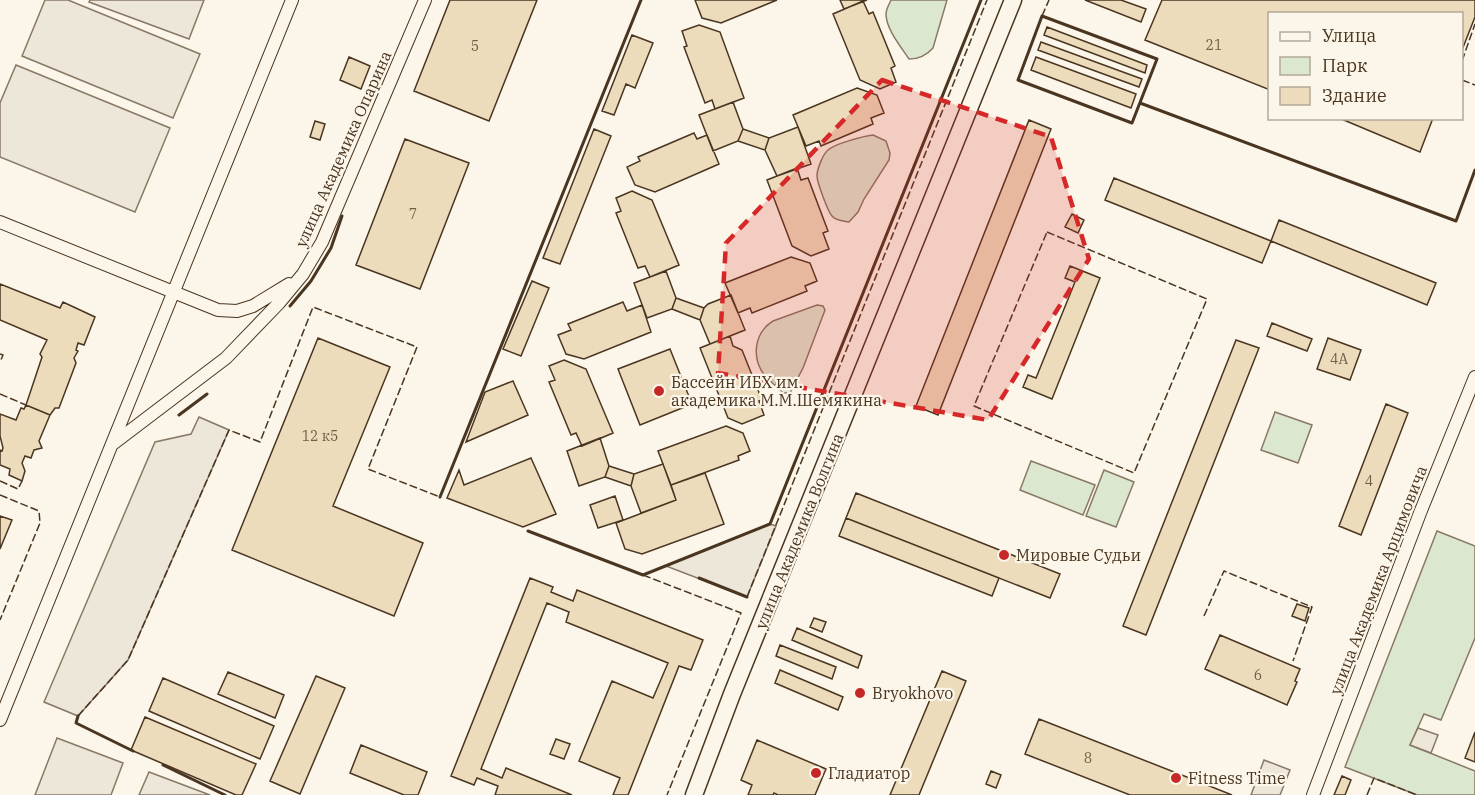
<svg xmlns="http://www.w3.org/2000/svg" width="1475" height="795" viewBox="0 0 1475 795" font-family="'IBM Plex Serif',serif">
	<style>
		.green { fill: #dce7d0; stroke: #887966; stroke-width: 1.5 }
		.parking { fill: #ede7d9; stroke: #887966; stroke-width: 1.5 }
		.building { fill: #ecdcbc; stroke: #4a3520; stroke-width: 1.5 }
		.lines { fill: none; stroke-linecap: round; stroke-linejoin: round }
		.street-casing { stroke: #4a3520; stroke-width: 14 }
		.secondary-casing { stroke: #4a3520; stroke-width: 19 }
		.street { stroke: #fbf6e9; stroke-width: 12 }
		.secondary { stroke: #fbf6e9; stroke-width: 16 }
		.fence { stroke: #4a3520; stroke-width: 1.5; stroke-dasharray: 8 3; stroke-linecap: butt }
		.wall { stroke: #4a3520; stroke-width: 3 }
		.marked { fill: #d62828; fill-opacity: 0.2; stroke: #d62828; stroke-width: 4.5; stroke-dasharray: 12 8; stroke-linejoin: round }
		.poi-dot { fill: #c62828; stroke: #fbf6e9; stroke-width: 2 }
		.labels { text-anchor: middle; stroke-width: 4.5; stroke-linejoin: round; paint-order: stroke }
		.number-label { font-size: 14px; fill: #725f47 }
		.street-label { font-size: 16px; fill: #4a3520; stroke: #fbf6e9 }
		.poi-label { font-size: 16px; fill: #4a3520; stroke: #fbf6e9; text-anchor: start }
	</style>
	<rect width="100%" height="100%" fill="#fbf6e9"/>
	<!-- green -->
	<path class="green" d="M891,0H947L933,48C926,56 919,59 909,59C901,47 886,29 886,14C886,9 889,5 891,0Z
		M873,135L886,141L890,153L889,160L864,199L858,212L849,222C844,221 836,221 832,216C828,212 817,182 817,176C817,169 823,154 828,150C834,144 864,136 873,135Z
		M817,305L823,306L825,310L803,368L790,393H783C778,387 770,382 765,376C751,358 754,333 773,321Z
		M1275,412L1312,425L1298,463L1261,450Z
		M1031,461L1095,485L1083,515L1020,490Z
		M1104,470L1134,482L1116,527L1086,516Z
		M1437,531L1475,546V638L1441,720L1424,714L1410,745L1475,771V795H1417L1345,767Z"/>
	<!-- parking -->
	<path class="parking" d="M45,0H68L200,54L173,118L22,56Z
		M90,0H204L189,39L89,2Z
		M16,65L170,128L135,212L0,157V103Z
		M199,417L229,430L128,660L78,716L44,702L155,442L191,434Z
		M770,524L776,526L747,597L666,566Z
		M1418,728L1438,735L1431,753L1410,745Z
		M57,738L123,763L111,795H35Z
		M1264,760L1290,770L1280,795H1251Z
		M149,772L210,795H139Z"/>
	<!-- building -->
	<path class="building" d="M450,0H537L489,121L414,91Z
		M695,0H777L721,23L702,18Z
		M840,0H867L844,9Z
		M1085,0H1121L1146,9L1141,22Z
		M1162,0H1475V17L1462,50V14H1270V90L1145,40Z
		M863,1L869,14L873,12L895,66L891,68L896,82L880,89L860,80L833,14Z
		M699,25L720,32L744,98L715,109L712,100L705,103L684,47L687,46L682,31Z
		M1047,27L1147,65L1145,73L1044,35Z
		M632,35L653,43L635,88L626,84L614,115L602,111Z
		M1041,42L1142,79L1139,87L1038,50Z
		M349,57L370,66L361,89L340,80Z
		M1036,57L1136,94L1131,108L1031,70Z
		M857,88L877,95L884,113L871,118L873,124L821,146L819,141L806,146L793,115Z
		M733,102L743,129L738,141L713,151L699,115Z
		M1339,118H1433L1420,152Z
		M1029,120L1051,129L938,415L916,406Z
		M315,121L325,124L320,140L310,137Z
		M798,127L811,164L777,176L765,150L769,138Z
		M594,129L611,136L560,264L543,258Z
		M743,129L769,138L765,150L738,141Z
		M694,133L697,139L707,135L719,164L655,192L635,185L627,167L640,161L638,157Z
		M405,139L469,163L420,289L356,265Z
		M797,168L801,180L808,178L828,231L823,233L829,249L811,256L792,246L767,180Z
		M1114,178L1271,241L1262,263L1105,200Z
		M632,191L652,200L679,265L650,277L645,266L638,268L616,213L621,211L616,198Z
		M1072,214L1084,220L1078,233L1065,227Z
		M1279,220L1436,283L1427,305L1271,241Z
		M791,257L810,263L817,281L805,286L807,291L752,313L750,308L738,313L725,283Z
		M1070,266L1100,278L1052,399L1023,387L1028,375L1036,378L1075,282L1065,278Z
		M666,271L676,298L672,309L647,318L634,283Z
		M532,281L549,288L521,356L503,349Z
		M0,284L60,308L63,302L95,317L84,345L78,343L76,350L78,351L74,358L76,363L59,408H55L50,415L26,405L42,357L40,354L47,340L0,320Z
		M731,295L745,330L710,344L700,320L704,308L708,304Z
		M676,298L704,308L700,320L672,309Z
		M623,302L627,311L642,305L651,332L584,359L566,354L558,335L571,330L568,324Z
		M1272,323L1312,339L1307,351L1267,336Z
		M730,336L733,346L742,350L762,400L759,401L764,415L742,424L728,418L700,348Z
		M318,338L390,367L333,506L423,543L394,616L232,550Z
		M1328,338L1361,350L1350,380L1317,369Z
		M1236,340L1259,348L1146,635L1123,626Z
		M670,349L692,404L640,425L618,369Z
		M564,360L586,369L613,433L582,446L576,433L571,435L549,382L555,380L549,366Z
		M513,381L528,415L466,442L485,392Z
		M1386,404L1408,413L1361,535L1339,526Z
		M26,405L50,415L39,441L42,448L34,450L31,458L25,456L22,463L25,471L22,481L9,475L10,469L0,465V450L2,451L3,448L0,436V414L16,420L21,408L24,409Z
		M726,426L743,433L750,451L738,456L739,460L671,485L658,451Z
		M600,438L609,466L605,477L579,486L567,451Z
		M531,458L556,514L523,527L447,498L459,470L464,485Z
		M663,464L676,500L641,513L631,486L634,474Z
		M609,466L634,474L631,486L605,477Z
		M705,473L724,524L642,554L625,549L616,523L676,500L671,485Z
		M856,493L1060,574L1050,598L846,518Z
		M615,496L623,520L598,528L590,505Z
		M0,516L12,520L0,549Z
		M846,518L999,578L992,596L839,536Z
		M530,578L553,587L551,592L573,601L577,590L703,640L691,670L679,666L628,795H613L620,778L579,761L612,681L653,698L668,663L566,622L569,612L547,603L481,769L502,778L506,768L572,795H495L498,786L477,778L474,785L451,776Z
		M1297,604L1309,608L1305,621L1292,616Z
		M814,618L826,622L822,632L810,627Z
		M797,628L862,656L858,668L792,640Z
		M1220,635L1300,669L1295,681L1297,682L1287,705L1205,669Z
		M780,645L836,667L832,679L776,656Z
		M780,670L843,697L838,710L775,683Z
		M942,671L966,681L919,795H890Z
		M228,672L284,695L275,718L218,694Z
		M316,676L345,688L300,794L270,781Z
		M163,678L274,726L260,759L149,711Z
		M145,717L256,764L242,795H236L131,750Z
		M1039,719L1197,781L1232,795H1130L1025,754Z
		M1475,732V762L1465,758Z
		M556,739L570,744L564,759L550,754Z
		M757,740L826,769L815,795H778L774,793L773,795H748L752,785L741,780Z
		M361,745L427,772L418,795H404L350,773Z
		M991,771L1001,775L996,788L986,784Z
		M1342,776L1351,780L1345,795H1334Z"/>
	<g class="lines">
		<defs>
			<path id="street" d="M0,222L218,310L237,311L253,306L289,284
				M114,443L226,358L279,303L303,274L322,242L425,0
				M0,720L292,0
				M1313,795L1420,513L1475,377"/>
			<path id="secondary" d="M694,795L732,694L1013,0"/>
		</defs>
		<!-- street casing -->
		<use href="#street" class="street-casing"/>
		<!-- secondary casing -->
		<use href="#secondary" class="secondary-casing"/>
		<!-- street -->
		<use href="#street" class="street"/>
		<!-- secondary -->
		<use href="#secondary" class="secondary"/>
		<!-- fence -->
		<path class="fence" d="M1042,16L1049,0
			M1462,61L1475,24
			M1462,80L1475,85
			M1047,232L1207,299L1134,473L974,406Z
			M0,354L3,355L0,362
			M0,394L26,405
			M0,481L18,489L22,481
			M0,495L39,511L40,523L0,620
			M643,575L741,613L667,795
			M747,597L987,0
			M1204,616L1224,571L1312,607L1293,661
			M78,716L128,660L229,430L260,442L313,307L417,347L368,469L440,497
			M1367,795L1374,778L1417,795"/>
		<!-- wall -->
		<path class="wall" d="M1042,16L1157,59L1132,123L1018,80Z
			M1140,103L1456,221L1475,170
			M290,306L311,281L331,248L342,216
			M179,415L207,394
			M440,497L641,0
			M528,531L643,575L770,524L981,0
			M699,578L747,597
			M78,716L76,723L133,751
			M163,765L225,795"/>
	</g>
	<!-- marked area -->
	<path class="marked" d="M882,80L1051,137L1089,259L988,420L718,373L726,243Z"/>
	<!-- markers -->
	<g class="poi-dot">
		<circle cx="659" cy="391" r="6"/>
		<circle cx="1004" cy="555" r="6"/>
		<circle cx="860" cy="693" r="6"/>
		<circle cx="816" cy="773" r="6"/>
		<circle cx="1176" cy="778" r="6"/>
	</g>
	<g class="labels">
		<!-- number labels -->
		<g class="number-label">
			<text x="1214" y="50">21</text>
			<text x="475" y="51">5</text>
			<text x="413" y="219">7</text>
			<text x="1339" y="364">4А</text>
			<text x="320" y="441">12 к5</text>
			<text x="1369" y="486">4</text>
			<text x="1258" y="680">6</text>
			<text x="1088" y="763">8</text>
		</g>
		<!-- street labels -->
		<g class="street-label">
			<text transform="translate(343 149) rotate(-66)" y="6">улица Академика Опарина</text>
			<text transform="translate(799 531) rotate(-68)" y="6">улица Академика Волгина</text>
			<text transform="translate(1378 580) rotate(-69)" y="6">улица Академика Арцимовича</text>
		</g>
		<!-- poi labels -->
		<g class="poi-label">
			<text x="671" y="388">Бассейн ИБХ им.<tspan x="671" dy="18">академика М.М.Шемякина</tspan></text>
			<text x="1016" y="561">Мировые Судьи</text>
			<text x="872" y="699">Bryokhovo</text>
			<text x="828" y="779">Гладиатор</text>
			<text x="1188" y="784">Fitness Time</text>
		</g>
	</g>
	<!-- legend -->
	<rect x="1268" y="12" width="195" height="108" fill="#fbf6e9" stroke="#b4a999" stroke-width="1.5"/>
	<rect x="1280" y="32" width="30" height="9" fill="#fbf6e9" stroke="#b4a999" stroke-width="1.5"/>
	<text x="1322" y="42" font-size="18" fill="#4a3520">Улица</text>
	<rect x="1280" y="57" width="30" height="18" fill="#dce7d0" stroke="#b4a999" stroke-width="1.5"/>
	<text x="1322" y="72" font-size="18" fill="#4a3520">Парк</text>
	<rect x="1280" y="87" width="30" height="18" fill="#ecdcbc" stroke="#b4a999" stroke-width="1.5"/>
	<text x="1322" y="102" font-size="18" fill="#4a3520">Здание</text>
</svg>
